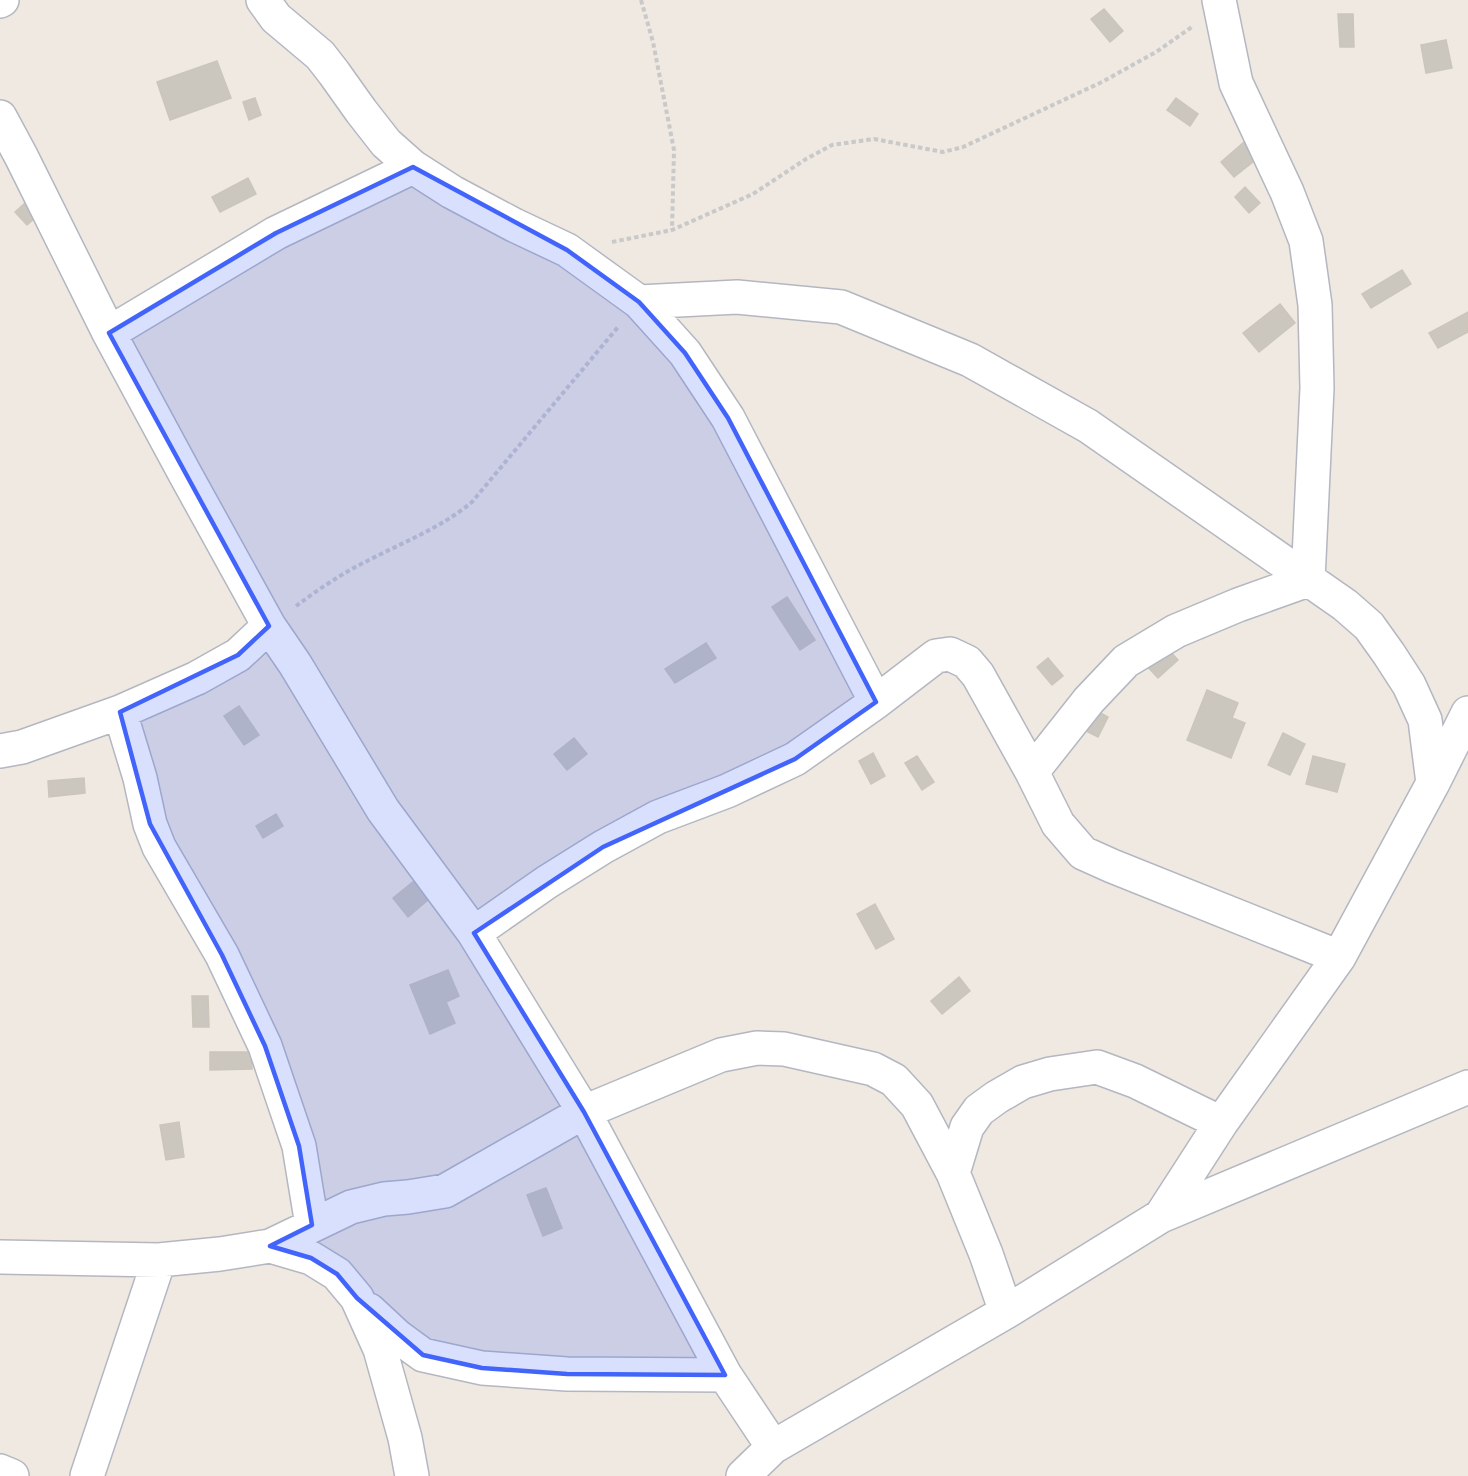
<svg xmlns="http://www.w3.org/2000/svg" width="1468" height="1476" viewBox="0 0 1468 1476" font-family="'Space Grotesk',sans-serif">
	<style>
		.building { fill: #cbc7bf; stroke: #cbc5ba; stroke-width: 1.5 }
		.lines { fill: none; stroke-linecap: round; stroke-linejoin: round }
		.minor-casing { stroke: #b4b7c1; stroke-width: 36 }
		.path { stroke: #c9c9c9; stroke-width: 4; stroke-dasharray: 4.5 3; stroke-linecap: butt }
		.minor { stroke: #fff; stroke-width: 33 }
		.marked { fill: #4264fb; fill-opacity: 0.2; stroke: #4264fb; stroke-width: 4.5; stroke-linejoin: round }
	</style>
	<rect width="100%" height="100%" fill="#efe9e1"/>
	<!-- building -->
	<path class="building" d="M1104,9L1123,31L1110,42L1091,19Z
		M1338,14H1353L1354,47H1340Z
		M1446,40L1452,68L1426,73L1421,45Z
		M217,61L231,98L170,120L157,82Z
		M255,98L261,115L249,120L243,102Z
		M1176,98L1198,114L1190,126L1167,110Z
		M1244,142L1258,158L1234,177L1221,162Z
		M248,178L256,194L220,212L212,197Z
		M1245,187L1260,203L1249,213L1235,197Z
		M33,196L45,209L27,225L15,212Z
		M1402,270L1411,284L1371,308L1362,294Z
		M1280,304L1295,323L1259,352L1243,333Z
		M1468,312V332L1438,348L1429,333Z
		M787,597L815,640L800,650L772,607Z
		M706,643L716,658L675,683L665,669Z
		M1164,645L1178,660L1158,678L1144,663Z
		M1048,658L1063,676L1052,685L1037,667Z
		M1207,690L1238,703L1232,718L1245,723L1231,758L1187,740Z
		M239,706L259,735L244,745L224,716Z
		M1095,710L1108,717L1098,737L1084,730Z
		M1283,733L1305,744L1290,775L1268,765Z
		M574,738L587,754L567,770L554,754Z
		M873,753L885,776L871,784L859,761Z
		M917,756L934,782L922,790L905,763Z
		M1313,756L1345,764L1337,792L1306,784Z
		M84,778L85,793L49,797L48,781Z
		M276,814L283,826L263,838L256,826Z
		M420,876L435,894L408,917L393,898Z
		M875,904L894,939L876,949L857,914Z
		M448,970L459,996L446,1002L455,1023L430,1034L410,985Z
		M959,977L970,991L942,1014L931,1001Z
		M192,996H208L209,1027H193Z
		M210,1052H251L252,1069L210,1070Z
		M179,1122L184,1157L166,1160L160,1125Z
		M546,1188L562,1228L543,1236L527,1195Z"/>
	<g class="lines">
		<defs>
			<path id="minor" d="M263,0L276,18L320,55L334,73L361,111L386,143L413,167L452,192L514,225L567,250L639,302L685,353L728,418L876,702
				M0,1L2,0
				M0,117L21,156L109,333L184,472L269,626L295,664L383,810L474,933L584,1112L725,1375L773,1447
				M639,302L737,297L841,307L970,360L1088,426L1345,605L1369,626L1389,654L1409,685L1425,720L1433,783
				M109,333L276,233L413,167
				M120,712L140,778L150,824L159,847L222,955L265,1046L299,1146L312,1225
				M0,751L22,747L120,712L197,678L238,655L269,626
				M1032,772L1089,700L1126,661L1176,631L1238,605L1308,580L1317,388L1315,305L1306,241L1287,192L1236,83L1219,0
				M474,933L547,882L603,847L658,817L727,791L795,759L876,702L936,656L950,654L967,662L978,675L1032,772L1058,824L1083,853L1112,866L1339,957
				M953,1173L967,1127L979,1110L997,1097L1023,1082L1050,1074L1097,1067L1135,1081L1221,1123
				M1161,1216L1221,1123L1339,957L1433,783L1468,713
				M270,1246L351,1207L384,1199L408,1197L445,1191L584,1112L721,1055L757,1048L784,1049L873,1069L894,1080L917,1105L953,1173L986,1254L1006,1312
				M0,1257L159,1260L220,1254L270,1246L311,1258L337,1274L357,1298L380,1349L405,1438L412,1476
				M369,1310L397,1336L423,1355L482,1368L567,1374L725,1375
				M0,1471L12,1476
				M87,1476L159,1260
				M743,1476L773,1447L1006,1312L1161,1216L1468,1087"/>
		</defs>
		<!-- minor casing -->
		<use href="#minor" class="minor-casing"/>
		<!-- path -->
		<path class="path" d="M641,0L653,42L674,150L672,230
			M612,242L672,230L753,194L806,159L832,145L874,139L943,152L963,147L1102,82L1156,52L1192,27
			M296,606C319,589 344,572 371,559C406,541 442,527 472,502L618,327"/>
		<!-- minor -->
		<use href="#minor" class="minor"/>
	</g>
	<!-- marked area -->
	<path class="marked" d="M413,167L567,250L639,302L685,353L728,418L876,702L795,759L603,847L474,933L584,1112L725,1375L567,1374L482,1368L423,1355L357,1298L337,1274L311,1258L270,1246L312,1225L299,1146L265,1046L222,955L150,824L120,712L238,655L269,626L109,333L276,233Z"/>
</svg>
